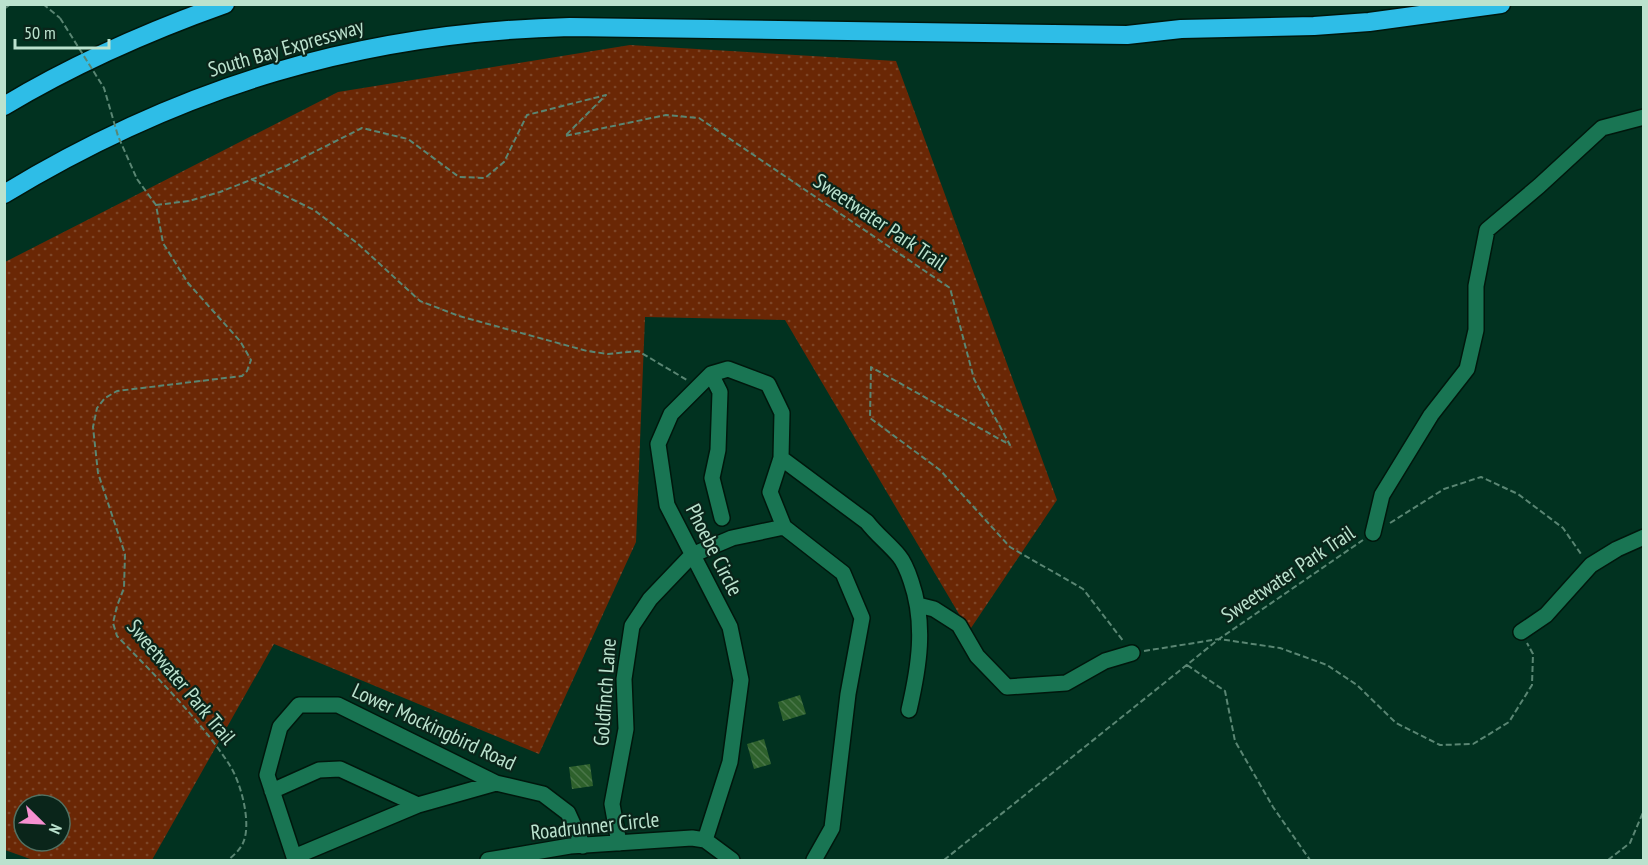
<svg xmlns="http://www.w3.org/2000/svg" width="1648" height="865" viewBox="0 0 1648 865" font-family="'PT Sans Narrow',sans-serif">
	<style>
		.grass { fill: url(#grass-dots); fill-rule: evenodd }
		.building { fill: url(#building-back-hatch) }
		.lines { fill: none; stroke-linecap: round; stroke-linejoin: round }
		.minor-casing { stroke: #00170c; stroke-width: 18 }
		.highway-casing { stroke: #00170c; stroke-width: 21 }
		.path { stroke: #5a8673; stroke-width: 2; stroke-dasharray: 6 3; stroke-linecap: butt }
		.minor { stroke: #197553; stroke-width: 15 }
		.highway { stroke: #2ebde7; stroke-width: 18 }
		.path-bridge { stroke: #5a8673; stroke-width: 2; stroke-dasharray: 6 3; stroke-linecap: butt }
		.labels { text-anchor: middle; stroke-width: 4.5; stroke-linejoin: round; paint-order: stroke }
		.street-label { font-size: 21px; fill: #bbe2ce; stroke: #0a251a }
	</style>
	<defs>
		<pattern id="grass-dots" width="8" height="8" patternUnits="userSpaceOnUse" patternTransform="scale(1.5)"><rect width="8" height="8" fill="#6a2705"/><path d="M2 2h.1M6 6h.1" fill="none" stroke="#7d4628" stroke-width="1.8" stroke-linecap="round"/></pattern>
		<pattern id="building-back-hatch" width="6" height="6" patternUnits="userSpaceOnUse" patternTransform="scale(1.5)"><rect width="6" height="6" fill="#2e612c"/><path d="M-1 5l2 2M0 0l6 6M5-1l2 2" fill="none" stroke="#4a7749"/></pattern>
	</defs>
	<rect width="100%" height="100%" fill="#013220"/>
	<!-- grass -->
	<path class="grass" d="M630,45L896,61L1057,500L969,631L785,320L645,317L636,542L539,754L274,644L152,860H33L5,850V262L338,92ZM24,805H60V841H24Z"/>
	<!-- building -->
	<path class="building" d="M800,695L806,714L783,721L778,702Z
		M764,739L771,764L754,769L747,744Z
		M590,764L593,786L572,789L569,767Z"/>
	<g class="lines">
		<defs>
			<path id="minor" d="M711,374L720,392L718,450L712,478L722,518
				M781,458L867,522C876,534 889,544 899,556C905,563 908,572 911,581C926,624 919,667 909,710
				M1373,533L1382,495L1431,415L1467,369L1476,330V286L1487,230L1539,186L1602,128L1644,117
				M918,605L934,609L959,625L977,656L1007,687L1066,683L1105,661L1132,653
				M1521,632L1546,615L1591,565L1617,549L1644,537
				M272,791L319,770L340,769L418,805
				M705,840L730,762L741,680L730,627L667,505L658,444L671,414L711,374L728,369L768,384L782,413L781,458L770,492L784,527L843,573L862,618L848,694L832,828L814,860
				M619,843L612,804L626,729L624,679L632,626L650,599L692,555L732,538L784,527
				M294,857L418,805L496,783
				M295,860L267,775L280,727L299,705H338L496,783L543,794L568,813L583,846
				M488,860L570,846L692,838L705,840L732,860"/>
			<path id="highway" d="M4,106C74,64 149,31 225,4
				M4,194C182,86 362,32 570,27L1127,35L1181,29L1314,26L1369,22L1501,4"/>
		</defs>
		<!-- minor casing -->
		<use href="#minor" class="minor-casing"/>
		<!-- highway casing -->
		<use href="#highway" class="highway-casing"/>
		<!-- path -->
		<path class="path" d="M43,4L60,18
			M4,9L11,4
			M137,179L156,205L163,243L188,283L240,341L251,360L247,371L242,376L117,391L105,398L97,408L93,427L98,473L125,554L124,588L117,606L113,623L117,636C156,677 198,717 229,764C241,782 252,824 243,843C240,850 233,856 228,860
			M251,179L314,210L357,243L420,301L459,316L587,351L608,354L638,351L687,380
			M156,205L189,201L220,192L286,166L362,128L408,139L459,177L485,178L504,162L527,115L606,95L565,136L666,115L699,118L950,288L974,379L1010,445L871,367L870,418L940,470L1010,547L1083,589L1124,642
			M1390,523L1444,489L1481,477L1518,494L1563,528L1581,554
			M1144,651L1219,639L1280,648L1327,665L1357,685L1396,723L1440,745L1473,744L1509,722L1532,685L1533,654L1527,643
			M1187,665L1225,691L1235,741L1273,807L1310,860
			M944,860L1219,639L1363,540
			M1608,860L1630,843L1644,810"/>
		<!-- minor -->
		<use href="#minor" class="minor"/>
		<!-- highway -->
		<use href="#highway" class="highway"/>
		<!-- path-bridge -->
		<path class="path-bridge" d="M60,18L104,88L118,136L137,179"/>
	</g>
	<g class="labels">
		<!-- street labels -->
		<g class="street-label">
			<text transform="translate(286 48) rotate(-16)" y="7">South Bay Expressway</text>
			<text transform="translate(880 222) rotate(34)" y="7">Sweetwater Park Trail</text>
			<text transform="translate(714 550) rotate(63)" y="7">Phoebe Circle</text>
			<text transform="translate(1288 574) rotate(-34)" y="7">Sweetwater Park Trail</text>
			<text transform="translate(181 682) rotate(50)" y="7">Sweetwater Park Trail</text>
			<text transform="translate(605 692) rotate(-86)" y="7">Goldfinch Lane</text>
			<text transform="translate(434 727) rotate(25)" y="7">Lower Mockingbird Road</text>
			<text transform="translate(595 826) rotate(-6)" y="7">Roadrunner Circle</text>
		</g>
	</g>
	<!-- border -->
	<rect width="1648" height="865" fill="none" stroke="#bbe2ce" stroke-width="12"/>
	<!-- north arrow -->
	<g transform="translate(42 823) rotate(114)"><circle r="28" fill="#0a251a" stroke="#517162" stroke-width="1.5"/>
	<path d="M0-4.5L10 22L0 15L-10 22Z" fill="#f690d0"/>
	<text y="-9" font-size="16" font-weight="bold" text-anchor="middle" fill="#bbe2ce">N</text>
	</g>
	<!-- scale -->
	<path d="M15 39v9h94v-9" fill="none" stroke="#bbe2ce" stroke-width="3"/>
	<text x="24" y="39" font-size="18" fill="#bbe2ce" stroke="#0a251a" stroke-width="4.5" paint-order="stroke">50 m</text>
</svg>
